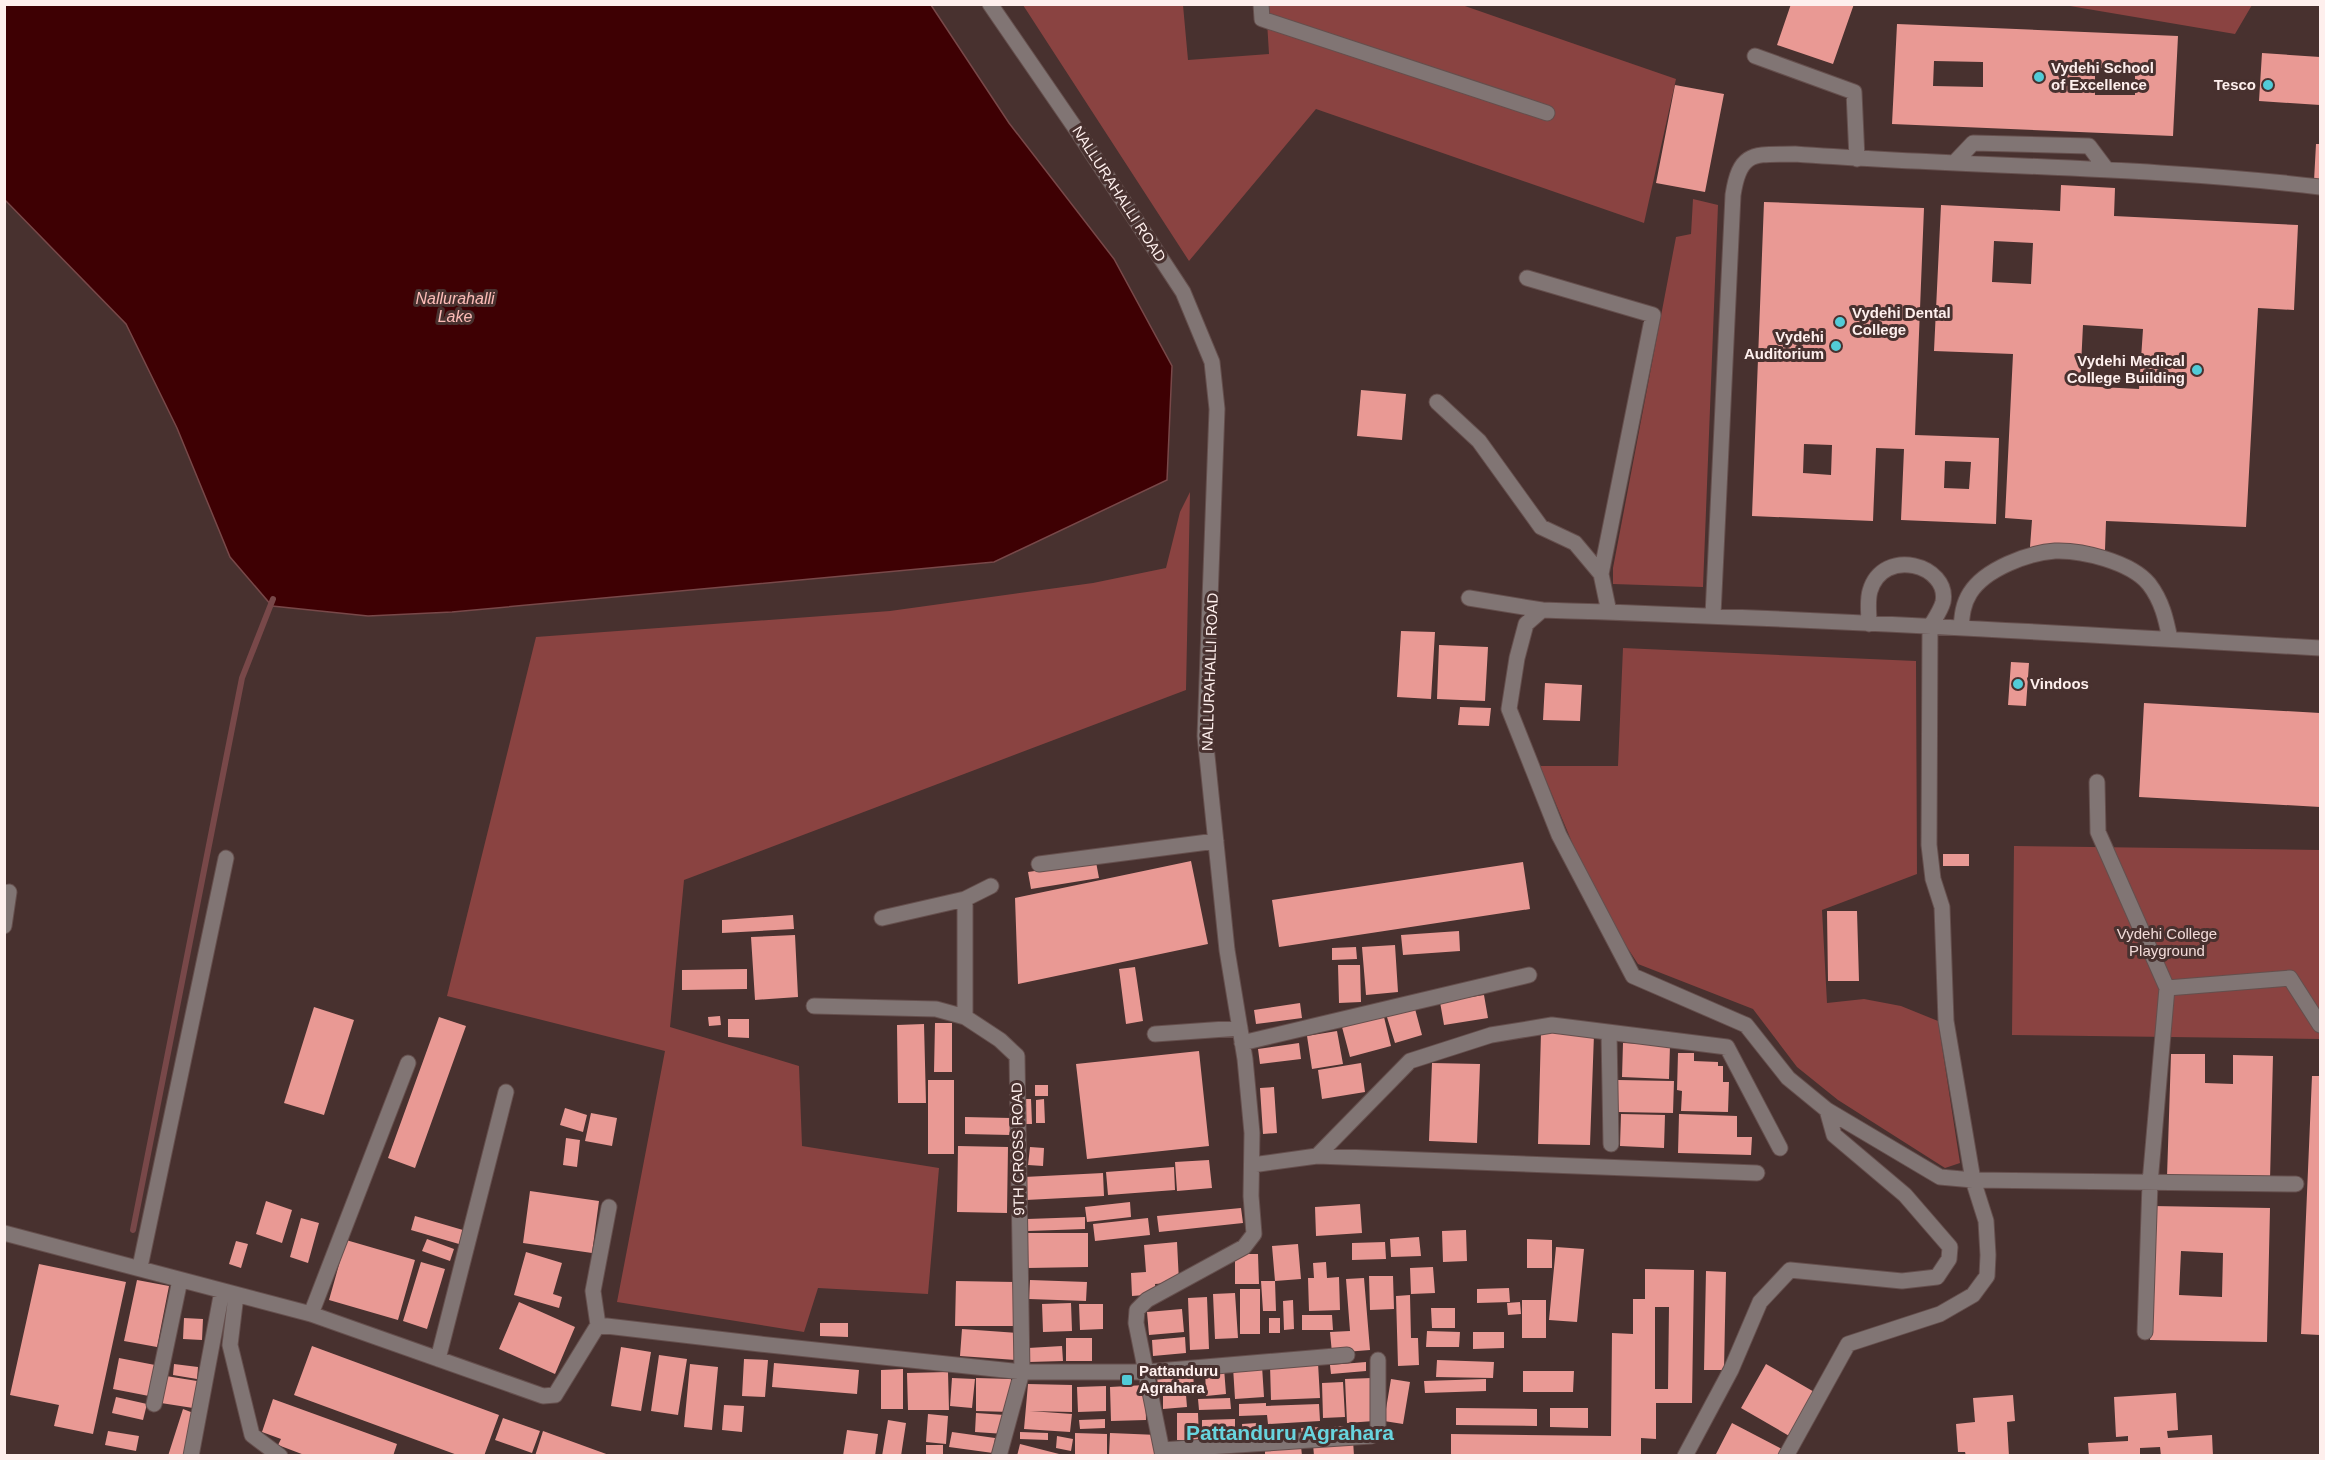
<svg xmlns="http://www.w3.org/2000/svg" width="2325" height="1460" viewBox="0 0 2325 1460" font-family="Arial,sans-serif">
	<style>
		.green { fill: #8a4341 }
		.water { fill: #3e0003; stroke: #784849; stroke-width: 1.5 }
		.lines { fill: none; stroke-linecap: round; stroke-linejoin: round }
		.stream { stroke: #784849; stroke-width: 6 }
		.building { fill: #e99994; fill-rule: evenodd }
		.minor-casing { stroke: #654f4d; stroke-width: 17 }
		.minor { stroke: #817574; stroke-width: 15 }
		.poi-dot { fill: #52cbd7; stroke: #48312f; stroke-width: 2 }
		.labels { text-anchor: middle; stroke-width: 6; stroke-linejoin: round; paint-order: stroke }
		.poi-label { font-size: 15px; font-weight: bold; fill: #feefed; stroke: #48312f; text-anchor: start }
		.street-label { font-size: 15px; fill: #feefed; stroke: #48312f }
		.park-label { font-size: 15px; fill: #f2dbd9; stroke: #48312f }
		.water-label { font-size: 16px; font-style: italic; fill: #fdbcb7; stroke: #48312f }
		.district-label { font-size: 21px; font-weight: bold; fill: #68d4de; stroke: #48312f }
	</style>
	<rect width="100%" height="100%" fill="#48312f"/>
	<!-- green -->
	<path class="green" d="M1023,5H1183L1188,60L1269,54L1266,5H1462L1676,79L1644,223L1316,109L1189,261Z
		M2064,5H2252L2235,34Z
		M1693,199L1718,205L1703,587L1613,584V568L1676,237L1691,234Z
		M1190,492L1186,690L684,880L670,1027L799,1066L802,1146L939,1168L928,1294L818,1288L804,1332L617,1302L665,1051L447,996L536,637L890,611L1093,583L1166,568L1180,512Z
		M1623,648L1916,661L1917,874L1822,910L1827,1003L1864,999L1901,1006L1938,1021L1960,1163L1945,1168L1838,1100L1797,1067L1753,1009L1638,964L1608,918L1574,847L1540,766H1618Z
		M2014,846L2320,850V1039L2012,1035Z"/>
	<!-- water -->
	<path class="water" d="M5,4L931,5L1009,123L1114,259L1172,366L1167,480L994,562L452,612L368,616L272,606L230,557L177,428L126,324L5,200Z"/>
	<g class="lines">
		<!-- stream -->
		<path class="stream" d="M133,1230L242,678L273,599"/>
	</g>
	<!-- building -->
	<path class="building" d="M1791,4H1854L1833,64L1777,45Z
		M1897,24L2178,36L2173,136L1892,124ZM1934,61L1983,62V87L1933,86ZM2095,68H2135V95H2095Z
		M2262,53L2320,57V105L2259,101Z
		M1675,85L1724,94L1705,192L1656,183Z
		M2316,144H2320V181H2314Z
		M2061,185L2115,188L2114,216L2298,225L2294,310L2258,308L2246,527L2106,521L2105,550L2030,547L2032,520L2005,518L2013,354L1934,351L1941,205L2060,211ZM1994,241L2033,243L2031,284L1992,282ZM2083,325L2143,329L2139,389L2080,386Z
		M1764,202L1924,208L1915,435L1999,438L1996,524L1901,520L1904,449L1876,448L1873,521L1752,516ZM1804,444L1832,445L1831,475L1803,473ZM1945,461L1971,462L1969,489L1944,488Z
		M1361,390L1406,394L1402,440L1357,436Z
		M1401,631L1435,632L1431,699L1397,697Z
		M1439,645L1488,647L1485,701L1437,699Z
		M2011,662L2029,663L2026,706L2008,705Z
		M1545,683L1582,685L1580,721L1543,720Z
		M2144,703L2320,713V807L2139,797Z
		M1460,707L1491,708L1489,726L1458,725Z
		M1943,854H1969V866H1943Z
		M1191,861L1208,944L1018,984L1015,898Z
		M1096,862L1099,878L1031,889L1028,872Z
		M1523,862L1530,909L1279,947L1272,900Z
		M1827,911H1857L1859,981H1828Z
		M793,915L794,929L722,933V920Z
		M1459,931L1460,951L1403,955L1401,935Z
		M795,935L798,997L755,1000L751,937Z
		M1395,945L1398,992L1366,995L1362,947Z
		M1356,947L1357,959L1332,960V948Z
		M1338,965H1360L1361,1002L1339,1003Z
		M1135,967L1143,1021L1126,1024L1119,969Z
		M747,969V989L682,990V970Z
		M1484,995L1488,1018L1444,1025L1440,1002Z
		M1300,1003L1302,1018L1256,1024L1254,1010Z
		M1414,1005L1422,1035L1395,1043L1386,1014Z
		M314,1007L354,1020L324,1115L284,1103Z
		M720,1016L721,1025L709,1026L708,1017Z
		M439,1017L466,1026L415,1168L388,1158Z
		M1384,1017L1391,1046L1350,1057L1342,1027Z
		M728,1019H749V1038L728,1037Z
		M935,1023H952V1072H934Z
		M924,1024L926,1103H898L897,1025Z
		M1337,1031L1343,1064L1312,1069L1307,1036Z
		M1541,1032L1594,1034L1590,1145L1538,1144Z
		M1299,1043L1301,1059L1260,1064L1258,1049Z
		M1623,1043L1670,1045L1669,1079L1622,1077Z
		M1199,1051L1209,1146L1087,1159L1076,1064Z
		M1678,1053H1694V1061L1718,1062V1066H1723V1082H1729L1728,1112L1681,1111L1682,1091L1677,1090Z
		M2171,1054H2205V1083L2233,1084V1055L2273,1056L2270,1180L2167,1177Z
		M1361,1063L1365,1092L1322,1099L1318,1070Z
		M1432,1063L1480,1064L1477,1143L1429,1141Z
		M2312,1076H2320V1335L2301,1334Z
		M928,1080H954V1154H928Z
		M1618,1080L1674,1081L1673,1113L1618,1112Z
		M1035,1085H1048V1096H1035Z
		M1274,1087L1277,1133L1263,1134L1260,1088Z
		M1024,1099H1031L1032,1124H1025Z
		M1044,1099L1045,1123H1036V1100Z
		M565,1108L587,1115L583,1132L560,1125Z
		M591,1113L617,1118L612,1146L585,1141Z
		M1621,1114L1665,1115L1664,1148L1620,1146Z
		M1679,1114L1737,1116V1137H1752L1751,1155L1678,1153Z
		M965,1117L1011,1118L1010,1135L965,1134Z
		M566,1138L580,1140L577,1167L563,1165Z
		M958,1146L1008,1147L1007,1213L957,1212Z
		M1030,1147L1044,1148L1043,1166L1028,1165Z
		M1209,1160L1212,1188L1177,1191L1175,1162Z
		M1174,1167L1175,1190L1108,1195L1106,1172Z
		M1103,1173L1104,1196L1026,1200L1024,1177Z
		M530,1191L599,1201L592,1253L523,1243Z
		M266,1201L292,1210L282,1243L256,1234Z
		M1130,1202L1131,1217L1087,1222L1085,1207Z
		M1360,1204L1362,1233L1316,1236L1315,1207Z
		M2152,1206L2270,1208L2267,1342L2150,1340ZM2181,1251L2223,1253L2222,1297L2179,1295Z
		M1241,1208L1243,1223L1159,1232L1157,1216Z
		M415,1216L463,1230L459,1244L411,1230Z
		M1085,1217V1229L1028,1231L1027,1219Z
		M301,1218L319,1223L308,1263L290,1257Z
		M1148,1218L1150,1235L1095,1241L1093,1224Z
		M1466,1230L1467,1261L1443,1262L1442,1231Z
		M1027,1233H1088V1267L1027,1268Z
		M1419,1237L1421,1256L1391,1257L1390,1239Z
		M427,1239L454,1249L450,1261L422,1251Z
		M1527,1239L1552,1240V1268H1527Z
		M346,1240L415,1260L398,1320L329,1300Z
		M236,1241L248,1244L241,1268L229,1264Z
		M1177,1242L1179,1282L1155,1284L1156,1294L1132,1296L1131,1273L1146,1272L1144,1245Z
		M1385,1242L1386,1259L1352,1260V1243Z
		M1298,1244L1301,1279L1275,1281L1272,1246Z
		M1556,1247L1584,1249L1577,1322L1549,1320Z
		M526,1252L562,1263L553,1294L562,1297L559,1308L514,1295Z
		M1235,1254H1258L1259,1284H1235Z
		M421,1262L445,1269L427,1329L403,1321Z
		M1326,1262L1327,1278L1339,1277L1340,1310L1309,1311L1308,1278H1314L1313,1263Z
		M39,1264L126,1282L93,1434L54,1426L59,1405L10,1395Z
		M1433,1267L1435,1293L1411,1294L1410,1268Z
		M1645,1269L1694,1270L1692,1403H1656V1439L1641,1438V1456H1451V1434L1611,1436L1612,1333L1633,1334V1299H1645ZM1655,1307H1669L1668,1389H1655Z
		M1706,1271L1726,1272L1724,1370H1704Z
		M1369,1276H1393L1394,1309L1370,1310Z
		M1364,1278L1370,1350L1332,1353L1330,1332L1350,1331L1346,1279Z
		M137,1280L169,1286L157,1347L124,1341Z
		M1030,1280L1087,1282L1086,1301L1029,1299Z
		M956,1281L1015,1282V1326H955Z
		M1261,1281H1275L1276,1311H1263Z
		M1509,1288L1510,1302L1477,1303V1289Z
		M1240,1289H1260V1334H1240Z
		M1235,1293L1238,1338L1215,1339L1213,1294Z
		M1410,1295L1411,1338H1418L1419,1365L1398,1366L1396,1296Z
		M1207,1297L1209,1349L1190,1350L1188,1298Z
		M1293,1300L1294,1329L1284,1330L1283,1301Z
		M1522,1300H1546V1338H1522Z
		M519,1302L575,1327L555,1374L499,1349Z
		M1520,1302L1521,1314L1508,1315L1507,1303Z
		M1071,1303L1072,1331L1043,1332L1042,1304Z
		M1079,1304H1103V1329L1080,1330Z
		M1431,1308H1455V1328H1432Z
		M1182,1309L1184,1332L1149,1335L1147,1312Z
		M1302,1315H1332L1333,1330H1302Z
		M184,1318L203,1319L202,1340L183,1339Z
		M1269,1318H1280V1333H1269Z
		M820,1323H848V1337L820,1336Z
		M962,1329L1018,1333L1016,1360L960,1356Z
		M1427,1331L1460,1332L1459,1347H1426Z
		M1473,1332H1504V1348L1473,1349Z
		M1185,1337L1186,1353L1153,1356L1152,1340Z
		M1066,1338H1092V1361H1066Z
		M312,1346L499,1415L484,1456H460L294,1395Z
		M1062,1346L1063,1361L1029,1362L1028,1348Z
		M621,1347L651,1352L641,1411L611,1406Z
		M659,1355L687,1359L678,1415L651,1411Z
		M119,1358L155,1365L149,1396L113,1389Z
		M744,1359L768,1360L765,1397L742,1396Z
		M1437,1360L1494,1362L1493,1378L1436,1377Z
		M1366,1362V1371L1331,1374L1330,1365Z
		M774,1363L859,1370L857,1394L772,1387Z
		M1318,1363L1320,1398L1271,1400L1270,1365Z
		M174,1364L198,1367L197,1379L173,1375Z
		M690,1364L718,1367L712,1430L684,1427Z
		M1766,1364L1816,1393L1791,1437L1741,1408Z
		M1262,1366L1264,1397L1235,1399L1233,1367Z
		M1224,1368L1226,1394L1206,1396L1205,1369Z
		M903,1369V1409H881V1370Z
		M1523,1371H1574L1573,1392H1523Z
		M948,1372L949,1410H908L907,1373Z
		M1193,1372L1194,1388L1158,1390L1157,1374Z
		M166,1376L197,1381L193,1408L161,1403Z
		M952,1378L975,1379L972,1408L950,1406Z
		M976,1378L1011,1379V1412L976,1411Z
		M1372,1378L1374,1421L1347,1423L1345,1379Z
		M1391,1379L1410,1382L1403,1424L1384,1421Z
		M1486,1379V1391L1425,1393L1424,1381Z
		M1343,1382L1345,1417L1323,1418L1322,1383Z
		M1028,1384L1072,1385V1412L1030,1411L1072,1414L1070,1432L1024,1429Z
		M1145,1385L1146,1420L1111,1421L1110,1387Z
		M1106,1386V1411L1078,1412L1077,1387Z
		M2176,1393L2178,1430L2167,1431L2168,1438L2212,1435L2213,1456H2161L2160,1447L2140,1448V1456H2089L2088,1443L2128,1441V1436L2116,1437L2114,1397Z
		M1186,1395L1187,1407L1163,1409V1396Z
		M2013,1395L2015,1421L2007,1422L2009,1456H1966L1965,1452H1958L1956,1424L1975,1422L1973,1398Z
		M116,1397L147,1404L143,1420L112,1413Z
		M1230,1398L1231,1409L1199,1410L1198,1399Z
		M273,1399L397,1444L393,1456H307L278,1445L281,1439L262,1432Z
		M1266,1403V1406L1319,1404L1320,1421L1268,1424L1267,1415L1239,1416V1404Z
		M724,1405L744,1406L742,1432L722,1430Z
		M1456,1408L1537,1409V1426L1456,1425Z
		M1550,1408H1588V1428L1550,1427Z
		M183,1409L196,1414L183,1456H168Z
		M976,1413L1005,1415V1434L975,1432Z
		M1177,1413H1198L1199,1440H1177Z
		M928,1414L948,1416L946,1444L926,1442Z
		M503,1418L540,1431L532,1453L495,1440Z
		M1105,1419V1428L1080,1429L1079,1420Z
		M1235,1419V1439L1202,1440V1420Z
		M888,1420L906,1423L901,1456H882Z
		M1257,1423L1258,1436L1243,1437L1242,1424Z
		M1732,1423L1784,1450L1781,1456H1715Z
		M1344,1426V1434L1302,1436L1301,1428Z
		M847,1430L878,1434L875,1456H843Z
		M108,1431L139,1436L136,1451L105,1445Z
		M543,1431L609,1455V1456H535Z
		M952,1432L995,1438L993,1453L949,1447Z
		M1020,1432L1048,1433V1440L1020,1439Z
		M1075,1433L1107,1434V1454H1075Z
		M1110,1433L1158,1435L1157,1456H1109Z
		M1057,1436L1073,1439L1071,1451L1056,1448Z
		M1353,1440L1354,1456H1314L1313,1444Z
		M1020,1444L1063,1455V1456H1017Z
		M926,1445H943V1456H926Z
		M1301,1446L1302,1456H1265V1449Z"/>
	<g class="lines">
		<defs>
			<path id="minor" d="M990,4L1078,132L1183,292L1212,362L1217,409L1205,736L1227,950L1245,1059L1252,1133L1251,1196L1254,1234L1244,1247L1147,1300L1137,1310L1136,1323L1163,1456
				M1261,4L1262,19L1547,113
				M1755,56L1854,92L1857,159
				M1954,163L1973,143L2089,146L2107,170
				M1527,278L1653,315L1601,574L1609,612
				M1437,402L1479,441L1541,527L1575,543L1601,574
				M1469,598L1542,610
				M1713,615L1733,195C1740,149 1755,155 1795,154C1970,167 2146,166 2320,187
				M1961,628C1962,615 1963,604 1970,593C1985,569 2028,553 2055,551C2082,550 2131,562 2149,584C2162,601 2166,619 2170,639
				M2097,782L2098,832L2167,988L2150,1183L2145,1332
				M1039,864L1216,841
				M882,918L965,899
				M4,926L9,892
				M2167,988L2290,978L2320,1025
				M814,1006L936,1009L965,1017L1000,1040L1017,1056L1022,1372L999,1456
				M965,1017V899L991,886
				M1609,1033L1611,1144
				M1155,1034L1240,1028
				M1242,1043L1529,975
				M1827,1110L1940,1177L1973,1180L2296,1184
				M1317,1156L1410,1061L1491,1035L1552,1025L1727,1047L1780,1148
				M1252,1165L1317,1156L1757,1173
				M4,1233L311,1314L543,1396L555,1395L598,1325L760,1344L1022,1372H1146L1347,1355
				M140,1267L226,858
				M236,1295L230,1345L252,1435L280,1456
				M311,1314L408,1063
				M598,1325L593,1291L609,1207
				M438,1359L506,1092
				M154,1404L180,1280
				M1162,1450L1371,1436L1378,1433V1360
				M191,1456L222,1291
				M1685,1456L1731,1370L1760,1302L1790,1270L1902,1281L1937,1277L1949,1259L1950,1247L1905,1195L1834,1135L1827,1110L1788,1078L1746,1025L1633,976L1559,835L1509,709L1517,658L1526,624L1542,610C1802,618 2061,633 2320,648
				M1786,1456L1848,1344L1940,1314L1973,1295L1987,1276L1988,1255L1986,1221L1973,1180L1946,1021L1942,907L1933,879L1929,845L1930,627C1934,620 1941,610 1943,602C1950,565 1883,546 1870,591C1867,601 1869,613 1869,624"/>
		</defs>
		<!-- minor casing -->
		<use href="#minor" class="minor-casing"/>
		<!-- minor -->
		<use href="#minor" class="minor"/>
	</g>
	<!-- markers -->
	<g class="poi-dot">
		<circle cx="2039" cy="77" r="6"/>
		<circle cx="2268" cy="85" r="6"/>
		<circle cx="1840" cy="322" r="6"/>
		<circle cx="1836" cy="346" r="6"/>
		<circle cx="2197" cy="370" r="6"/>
		<circle cx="2018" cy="684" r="6"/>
		<rect x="1121" y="1374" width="12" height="12" rx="3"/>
	</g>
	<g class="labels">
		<!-- poi labels -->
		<g class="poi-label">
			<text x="2051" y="73">Vydehi School<tspan x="2051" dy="17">of Excellence</tspan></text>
			<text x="2256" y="90" text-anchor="end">Tesco</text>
			<text x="1852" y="318">Vydehi Dental<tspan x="1852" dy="17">College</tspan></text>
			<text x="1824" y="342" text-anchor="end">Vydehi<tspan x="1824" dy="17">Auditorium</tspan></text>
			<text x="2185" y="366" text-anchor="end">Vydehi Medical<tspan x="2185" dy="17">College Building</tspan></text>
			<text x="2030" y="689">Vindoos</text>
			<text x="1139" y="1376">Pattanduru<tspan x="1139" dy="17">Agrahara</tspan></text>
		</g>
		<!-- street labels -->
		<g class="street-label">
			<text transform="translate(1119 194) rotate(57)" y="5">NALLURAHALLI ROAD</text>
			<text transform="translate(1210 672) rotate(-88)" y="5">NALLURAHALLI ROAD</text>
			<text transform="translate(1018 1149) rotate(-91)" y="5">9TH CROSS ROAD</text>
		</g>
		<!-- park labels -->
		<g class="park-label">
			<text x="2167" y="939">Vydehi College<tspan x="2167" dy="17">Playground</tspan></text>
		</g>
		<!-- water labels -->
		<g class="water-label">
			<text x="455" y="304">Nallurahalli<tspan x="455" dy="18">Lake</tspan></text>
		</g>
		<!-- district labels -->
		<g class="district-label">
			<text x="1290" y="1440">Pattanduru Agrahara</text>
		</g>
	</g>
	<!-- border -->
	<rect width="2325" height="1460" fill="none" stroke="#feefed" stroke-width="12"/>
</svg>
